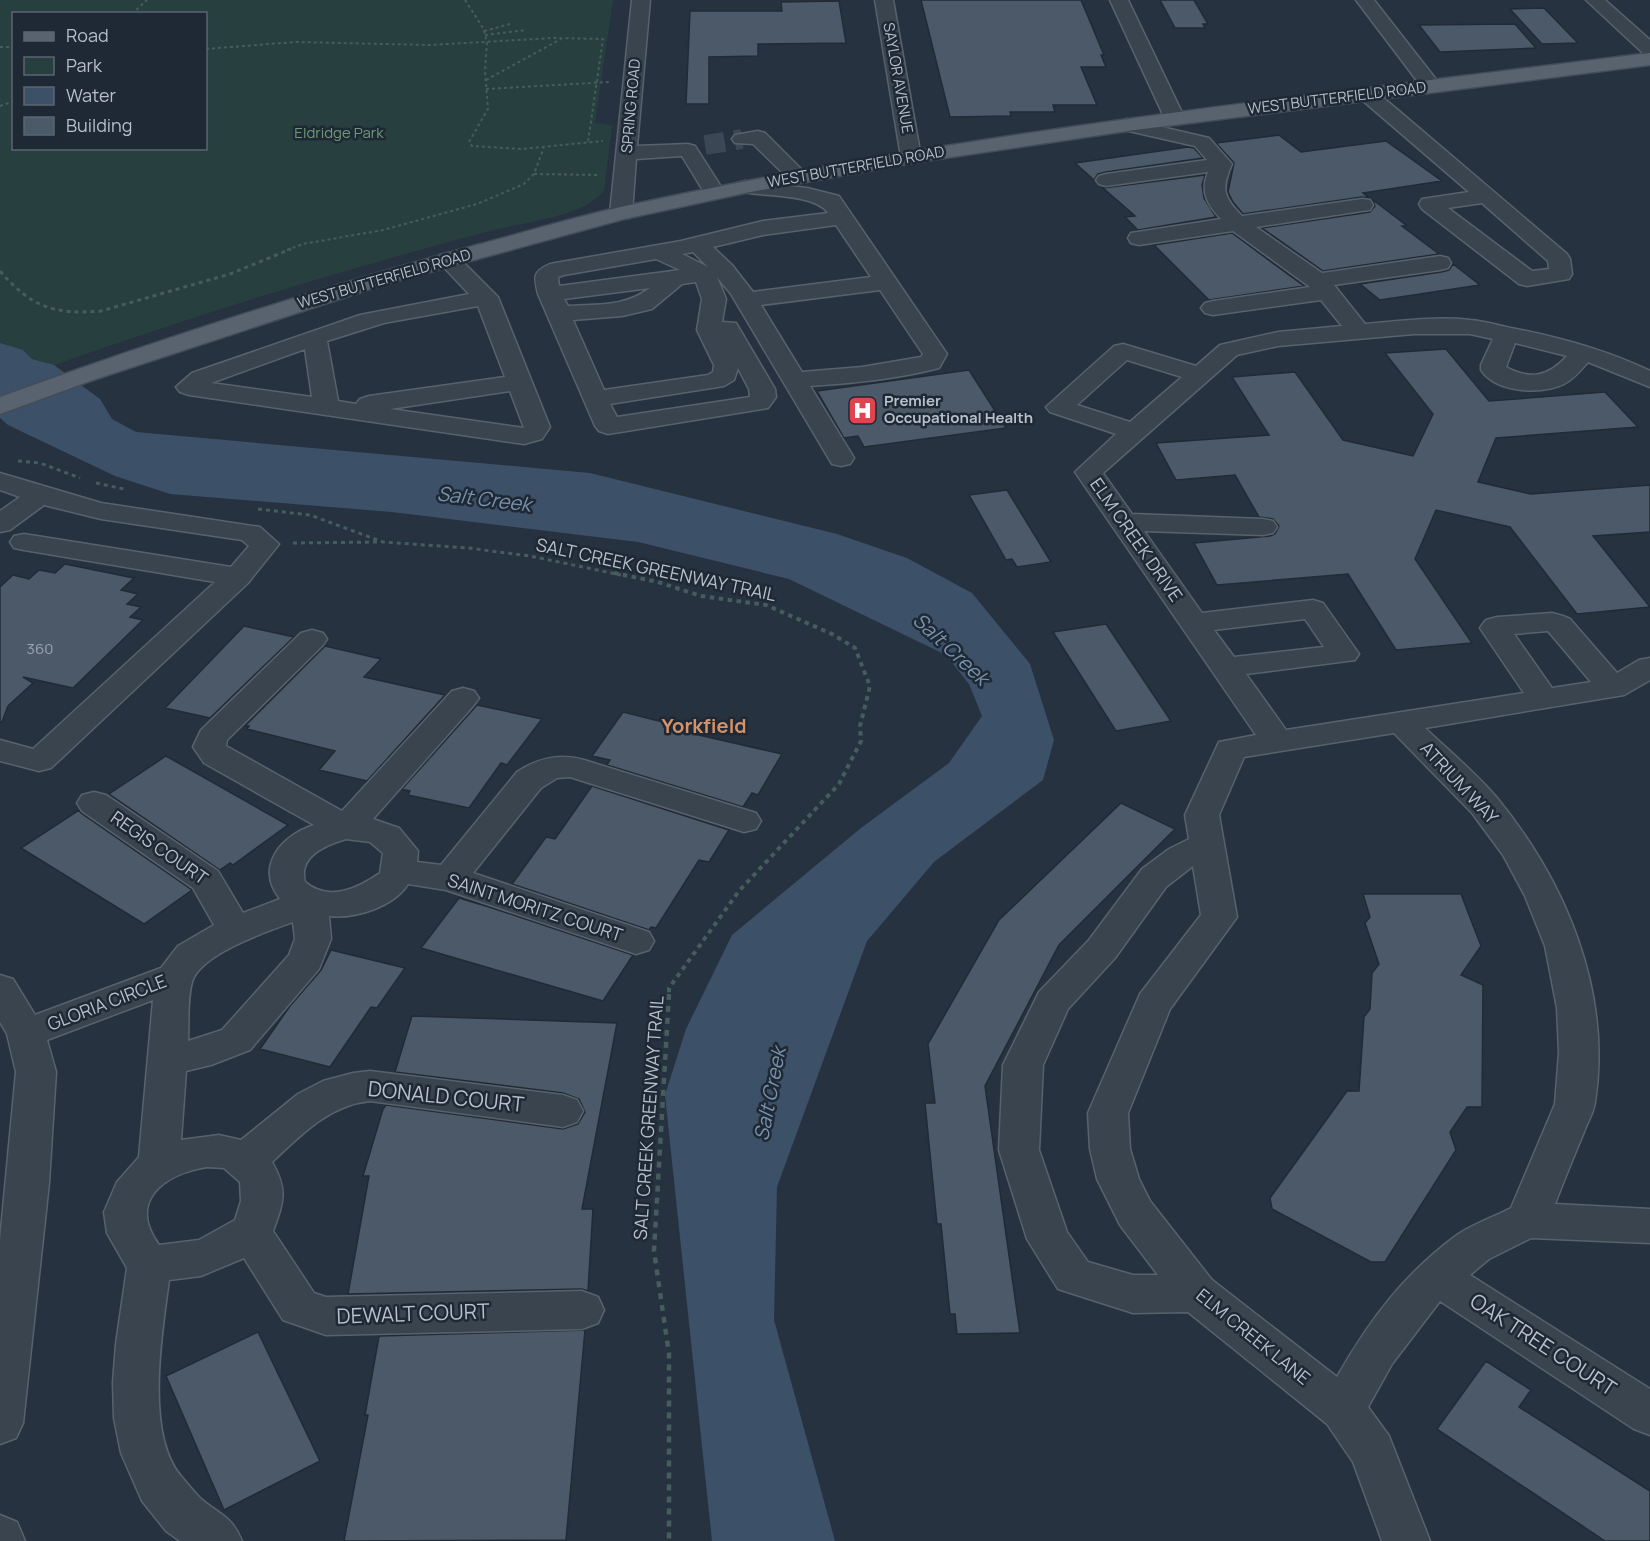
<svg xmlns="http://www.w3.org/2000/svg" width="1650" height="1541" viewBox="0 0 1650 1541" font-family="Manrope,sans-serif">
	<style>
		.green { fill: #283f40; fill-rule: evenodd }
		.water { fill: #3c5068 }
		.building { fill: #4c5968; stroke: #212b37; stroke-width: 1.5 }
		.lines { fill: none; stroke-linecap: round; stroke-linejoin: round }
		.minor-tunnel { stroke: #3c4755; stroke-width: 20; stroke-dasharray: 20 10; stroke-linecap: butt }
		.minor-casing { stroke: #58626d; stroke-width: 3 }
		.major-casing { stroke: #434d59; stroke-width: 3 }
		.path-far3 { stroke: #465c5d; stroke-width: 2; stroke-dasharray: 3 3; stroke-linecap: butt }
		.path-far2 { stroke: #465c5d; stroke-width: 3; stroke-dasharray: 4 4; stroke-linecap: butt }
		.path-far1 { stroke: #465c5d; stroke-width: 4; stroke-dasharray: 4.5 4.5; stroke-linecap: butt }
		.path { stroke: #465c5d; stroke-width: 4.5; stroke-dasharray: 6 6; stroke-linecap: butt }
		.minor { fill: #3a444f; fill-rule: evenodd }
		.major { fill: #58636f; fill-rule: evenodd }
		.labels { text-anchor: middle; stroke-width: 5; stroke-linejoin: round; paint-order: stroke }
		.far-street-label { font-size: 15px; fill: #b6bfca; stroke: #1f2935 }
		.far-park-label { font-size: 15px; fill: #6e9a76; stroke: #1f2935 }
		.far-poi-label { font-size: 15px; font-weight: bold; fill: #b6bfca; stroke: #1f2935; text-anchor: start }
		.number-label { font-size: 15px; fill: #9ca6b2 }
		.street-label { font-size: 18px; fill: #b6bfca; stroke: #1f2935 }
		.water-label { font-size: 20px; font-style: italic; fill: #7891ac; stroke: #1f2935 }
		.neighbourhood-label { font-size: 20px; font-weight: bold; fill: #d39268; stroke: #1f2935 }
		.near-street-label { font-size: 21px; fill: #b6bfca; stroke: #1f2935 }
	</style>
	<rect width="100%" height="100%" fill="#263240"/>
	<!-- green -->
	<path class="green" d="M0,0H613L595,123L612,125L604,191C581,218 523,222 490,231C324,275 161,325 0,385ZM14,14H206V148H14Z"/>
	<!-- water -->
	<path class="water" d="M0,343L23,350L32,359L54,365L100,399L112,419L136,432L590,473L837,534L907,558L972,593L1030,664L1054,740L1043,780L934,862L867,941L777,1187L774,1320L835,1541H712L665,1095L686,1029L732,935L861,828L949,763L982,716L969,684L946,655L789,579L638,542L392,512L170,494L115,476L8,425L0,418Z"/>
	<!-- building -->
	<path class="building" d="M921,0H1081L1104,55H1101L1106,67H1081L1097,105H1053L1055,112H1010L1011,116L950,117Z
		M1160,0H1194L1208,24H1203L1205,28H1175Z
		M839,1L846,43L758,44V56L709,57V104H686L690,11H782L781,2Z
		M1544,8L1578,43L1542,44L1510,9Z
		M1515,24L1536,48L1440,52L1419,25Z
		M1279,135L1301,152L1386,141L1442,181L1363,193L1369,198L1362,197L1243,214L1233,202L1228,192L1234,163L1216,143Z
		M1188,147L1194,148L1203,158L1106,172L1098,174L1094,180L1075,163Z
		M1205,175L1202,185L1204,198L1216,217L1138,230L1125,217L1135,216L1103,188Z
		M1373,200L1406,225L1402,226L1439,254L1323,271L1262,228L1370,212L1375,206Z
		M1232,233L1304,286L1209,300L1154,245Z
		M1453,264L1480,285L1380,300L1360,284L1441,272L1449,270Z
		M1446,349L1489,401L1605,392L1638,427L1496,438L1478,482L1531,494L1650,485V532L1593,536L1650,607L1577,614L1510,527L1436,510L1415,559L1472,643L1396,650L1348,574L1217,585L1194,543L1270,536L1275,534L1279,526L1273,519L1259,517L1235,475L1176,480L1156,443L1269,435L1232,377L1295,372L1343,440L1413,456L1433,414L1385,353Z
		M969,370L1006,428L864,447L858,436L844,438L817,391Z
		M1007,490L1051,562L1017,567L1012,559L1006,560L969,495Z
		M65,564L134,578L121,590L138,594L127,604L141,607L130,617L143,620L73,688L23,677L33,683L8,706L2,722H0V587L13,575L29,579L39,570L55,573Z
		M1106,624L1171,721L1116,731L1053,632Z
		M244,626L294,637L210,718L165,708Z
		M325,646L381,659L364,677L445,695L367,781L319,770L335,751L247,729L249,726H245Z
		M477,705L542,719L507,765L501,763L469,808L408,795L410,791L402,789Z
		M623,712L667,723L664,727L782,754L758,795L752,793L743,807L607,765L610,760L592,756Z
		M166,756L288,825L233,865L230,863L220,870L109,794Z
		M592,786L729,830L709,862L699,860L656,928L651,927L649,930L512,884L546,837L555,839Z
		M1121,803L1175,829L1059,945L985,1086L1020,1333L957,1334L955,1314H950L941,1224H937L929,1144L925,1103H935L928,1044L999,920Z
		M79,810L81,813L192,890L144,924L21,848Z
		M1363,894H1461L1481,946L1461,975L1483,985L1482,1107H1467L1450,1132L1456,1150L1385,1262H1371L1272,1209L1270,1198L1347,1091H1359L1364,1017L1370,1009L1372,973L1379,964L1365,923L1370,917Z
		M459,898L489,907L633,955L603,1001L421,948Z
		M331,950L405,968L377,1008L371,1007L330,1067L260,1049L290,1006L321,970Z
		M412,1016L617,1023L582,1209H593L588,1291L582,1289L348,1294L369,1176H363L383,1109L386,1105L563,1129L578,1124L585,1112L579,1099L563,1093L395,1072Z
		M585,1330L566,1540L344,1541L368,1415H365L379,1336Z
		M258,1332L320,1461L224,1510L166,1376Z
		M1486,1361L1531,1390L1519,1407L1650,1491V1541H1605L1437,1429Z"/>
	<g class="lines">
		<!-- minor-tunnel -->
		<path class="minor-tunnel" d="M705,145L742,139"/>
		<defs>
			<path id="minor" d="M632,0H650L637,146L688,144L695,146L725,193L721,197L714,199L707,197L682,156L636,159L632,213L629,218L621,219L613,218L610,213Z
				M875,0H893L921,157L918,161H904L901,157Z
				M1110,0H1128L1185,119L1182,123H1168L1165,119Z
				M1356,0H1374L1438,82L1440,86L1438,90H1424Z
				M1586,0H1605L1650,40V55L1644,54Z
				M1368,89L1375,91L1399,111L1567,254L1570,259L1572,274L1569,279L1527,286L1519,284L1422,209L1419,204L1422,199L1469,192L1361,99L1358,95L1361,91ZM1482,203L1548,261L1549,269L1532,271L1448,208Z
				M1127,119L1209,138L1232,164C1221,189 1223,197 1242,216L1362,199L1370,200L1373,205L1370,210L1362,211L1256,227L1322,273L1440,256L1448,258L1451,263L1448,268L1440,270L1334,285L1365,324C1399,321 1436,316 1470,320C1484,321 1497,325 1511,328C1559,337 1606,350 1650,371V387L1588,362C1581,370 1574,379 1564,384C1541,395 1496,393 1481,370V365L1493,339L1470,334H1414L1278,346L1237,355L1103,473L1132,514L1263,519L1273,521L1277,527L1273,533L1263,535L1144,531L1202,613L1313,600L1323,603L1359,654L1355,660L1246,674L1286,730L1524,693L1480,628L1486,620L1497,617L1552,613L1563,616L1570,619L1617,673L1639,660L1650,658V680L1624,695L1425,728C1449,751 1476,773 1497,798C1566,882 1612,992 1595,1102C1594,1112 1587,1123 1584,1132C1574,1156 1564,1180 1555,1204L1650,1209V1243L1531,1238L1489,1259L1470,1275L1650,1389V1435L1634,1429L1440,1301L1392,1364L1368,1407L1389,1436L1430,1541H1382L1353,1462L1327,1424L1188,1312L1133,1313L1058,1289L1027,1239L999,1150L1003,1065L1039,992L1089,940L1142,869L1169,849L1189,839L1185,815L1219,742L1256,735L1075,472L1116,434L1050,412L1046,407L1114,346L1123,344L1196,366L1220,345L1278,332L1342,326L1321,300L1213,315L1205,313L1201,308L1205,303L1213,301L1310,287L1233,231L1139,245L1131,243L1128,238L1131,233L1221,219C1207,205 1200,191 1208,172L1106,186L1099,184L1096,180L1099,176L1106,174L1207,160L1195,146L1120,129L1117,125L1120,121ZM1515,343L1567,356C1548,377 1530,380 1506,367ZM1127,360L1182,377L1130,422L1077,405ZM1305,619L1324,647L1234,657L1214,630ZM1548,631L1591,682L1552,688L1514,634ZM1394,733L1472,813L1503,855L1525,896L1545,946L1557,1008L1559,1052L1555,1104L1511,1208C1494,1217 1473,1224 1457,1235C1404,1274 1370,1319 1337,1377L1212,1280L1150,1201L1139,1179L1130,1149L1128,1113L1170,1009L1237,917L1219,815L1244,757ZM1193,866L1201,915L1140,994L1088,1113L1090,1149L1097,1179L1120,1225L1158,1275H1133L1088,1262L1067,1232L1039,1150L1043,1065L1068,1009L1115,958L1166,887Z
				M758,131L765,133L804,172L807,176L804,180L797,182L790,180L753,144L735,143L732,139L735,135Z
				M745,181L807,188L839,196L947,354L939,368C897,379 853,383 810,386L854,458L850,464L841,466L832,464L731,294L717,277L726,299L722,322L736,323L775,389L776,397L768,408L608,434L599,431L595,426L538,294C534,277 532,272 550,264L681,241L763,221L828,213C815,193 761,197 738,191L734,187L738,183ZM836,225L871,277L753,292L732,265L713,247L763,235ZM693,252L708,267L682,254ZM656,259L680,270L559,286L558,277L564,275ZM696,282L702,299L697,330L714,365L713,372L708,375L604,390L573,320L622,316L652,309L682,284ZM650,288C625,307 598,304 568,306L564,299ZM880,290L923,354L921,357L862,367L802,372L761,305ZM738,368L749,389L750,397L617,417L610,404L724,386L734,380Z
				M448,253L456,255L498,297L550,427L542,439L524,444L189,395L180,392L176,387L192,373L360,315L469,294L437,260L440,255ZM478,306L505,377L369,396L360,399L356,404L338,401L327,341L384,323ZM305,349L312,397L211,383ZM510,391L524,428L390,409Z
				M0,473L101,503L260,527L279,544L248,583L51,768L39,771L0,761V740L33,749L215,582L24,550L14,548L10,542L14,536L24,534L231,567L249,546L242,540L101,519L44,505L10,530L0,532V511L20,497L0,490Z
				M312,630L323,633L327,639L323,645L227,740L226,746L342,811L452,691L463,688L474,691L479,698L474,705L373,819L399,828L418,851L417,862L441,865L517,772C538,758 560,753 584,760L756,813L761,821L756,829L744,832L570,777L557,778L541,788L473,873L649,932L654,941L649,950L636,954L446,890L408,884C394,907 354,919 329,916L331,939L319,969L250,1050L211,1065L186,1071L181,1140L219,1135L241,1140L298,1094L323,1081L353,1073L370,1071L563,1095L577,1100L583,1111L577,1122L563,1127L370,1101C329,1105 301,1135 272,1162C288,1190 284,1201 273,1231L314,1293L326,1297L582,1291L598,1297L604,1310L598,1323L582,1329L326,1335L283,1320L244,1258L201,1276L169,1280C162,1332 145,1432 180,1475C187,1483 194,1492 201,1499C221,1516 231,1515 242,1541H180L166,1531L142,1501L121,1453L114,1418L113,1382L116,1344L127,1268L107,1233L104,1212L117,1182L139,1157L153,1000L47,1040L56,1072L49,1183L23,1423L16,1438L0,1444V1240L16,1072L7,1034L0,1022V975L13,979L35,1015L161,968L178,946L214,925L193,888L82,811L77,803L82,795L94,792L106,795L218,871L243,913L280,899C255,867 280,836 314,825L204,763L193,747L201,730L301,633ZM346,839L370,842L383,853L380,873C357,889 329,902 305,882C298,856 326,845 346,839ZM293,922L295,939L289,955L222,1030L188,1041C189,1023 187,1000 192,982C200,954 268,931 293,922ZM207,1167L224,1168L240,1182L241,1201L235,1220L199,1240L159,1245C127,1201 164,1174 207,1167Z
				M0,1515L17,1522L25,1541H0Z"/>
			<path id="major" d="M1650,53V65L1127,131L911,163L745,193L624,219L379,286L93,380L0,414V397C157,340 316,289 477,245C526,232 575,217 625,206C963,132 1307,96 1650,53Z"/>
		</defs>
		<!-- minor casing -->
		<use href="#minor" class="minor-casing"/>
		<!-- major casing -->
		<use href="#major" class="major-casing"/>
		<!-- path-far3 -->
		<path class="path-far3" d="M465,0L483,28L487,42L485,71L488,109L469,142L472,146L521,149L603,141
			M132,14L147,0
			M484,31L510,24
			M485,35L526,30
			M0,47H14
			M206,49L295,42L430,45L553,38L603,39L588,142
			M486,80L561,39
			M486,89L609,82
			M0,106L14,101
			M534,174L600,175
			M287,250L303,244L383,230L477,204L524,184L534,174L544,147"/>
		<!-- path-far2 -->
		<path class="path-far2" d="M0,271C31,307 54,315 101,311L230,274L291,249
			M18,461L40,463L80,478
			M96,483L124,489
			M258,509L310,515L383,542L468,548L530,556L621,575
			M293,543L379,542"/>
		<!-- path-far1 -->
		<path class="path-far1" d="M614,573L658,582L701,596L766,605L832,634L855,648L870,686L860,726L861,741L839,784L739,891L669,988V995"/>
		<!-- path -->
		<path class="path" d="M669,994L654,1251L669,1354V1541"/>
		<!-- minor -->
		<use href="#minor" class="minor"/>
		<!-- major -->
		<use href="#major" class="major"/>
	</g>
	<!-- icons -->
	<defs>
		<symbol id="hospital-square" viewBox="-11 -11 22 22"><rect x="-9" y="-9" width="18" height="18" rx="4" fill="#e0444e" stroke="#1f2935"/><path d="M-5-5h3v3.5h4V-5h3V5h-3V1.5h-4V5h-3Z" fill="#fff"/></symbol>
	</defs>
	<g fill-rule="evenodd">
		<use href="#hospital-square" x="846" y="394" width="33" height="33"/>
	</g>
	<g class="labels">
		<!-- far-street labels -->
		<g class="far-street-label">
			<text transform="translate(898 78) rotate(80)" y="5">SAYLOR AVENUE</text>
			<text transform="translate(1337 98) rotate(-7)" y="5">WEST BUTTERFIELD ROAD</text>
			<text transform="translate(631 106) rotate(-85)" y="5">SPRING ROAD</text>
			<text transform="translate(856 167) rotate(-10)" y="5">WEST BUTTERFIELD ROAD</text>
			<text transform="translate(384 279) rotate(-16)" y="5">WEST BUTTERFIELD ROAD</text>
		</g>
		<!-- far-park labels -->
		<g class="far-park-label">
			<text x="339" y="138">Eldridge Park</text>
		</g>
		<!-- far-poi labels -->
		<g class="far-poi-label">
			<text x="884" y="406">Premier<tspan x="884" dy="17">Occupational Health</tspan></text>
		</g>
		<!-- number labels -->
		<g class="number-label">
			<text x="40" y="654">360</text>
		</g>
		<!-- street labels -->
		<g class="street-label">
			<text transform="translate(1136 540) rotate(55)" y="6">ELM CREEK DRIVE</text>
			<text transform="translate(656 570) rotate(12)" y="6">SALT CREEK GREENWAY TRAIL</text>
			<text transform="translate(1459 783) rotate(47)" y="6">ATRIUM WAY</text>
			<text transform="translate(159 848) rotate(35)" y="6">REGIS COURT</text>
			<text transform="translate(535 908) rotate(18)" y="6">SAINT MORITZ COURT</text>
			<text transform="translate(107 1003) rotate(-21)" y="6">GLORIA CIRCLE</text>
			<text transform="translate(649 1118) rotate(-86)" y="6">SALT CREEK GREENWAY TRAIL</text>
			<text transform="translate(1253 1337) rotate(39)" y="6">ELM CREEK LANE</text>
		</g>
		<!-- water labels -->
		<g class="water-label">
			<text transform="translate(484 499) rotate(7)" y="7">Salt Creek</text>
			<text transform="translate(951 649) rotate(43)" y="7">Salt Creek</text>
			<text transform="translate(770 1094) rotate(-79)" y="7">Salt Creek</text>
		</g>
		<!-- neighbourhood labels -->
		<g class="neighbourhood-label">
			<text x="704" y="733">Yorkfield</text>
		</g>
		<!-- near-street labels -->
		<g class="near-street-label">
			<text transform="translate(446 1097) rotate(6)" y="7">DONALD COURT</text>
			<text transform="translate(413 1314) rotate(-2)" y="7">DEWALT COURT</text>
			<text transform="translate(1543 1345) rotate(33)" y="7">OAK TREE COURT</text>
		</g>
	</g>
	<!-- legend -->
	<rect x="12" y="12" width="195" height="138" fill="#1f2935" stroke="#5b6571" stroke-width="1.5"/>
	<rect x="24" y="32" width="30" height="9" fill="#58636f" stroke="#5b6571" stroke-width="1.5"/>
	<text x="66" y="42" font-size="18" fill="#b6bfca">Road</text>
	<rect x="24" y="57" width="30" height="18" fill="#283f40" stroke="#5b6571" stroke-width="1.5"/>
	<text x="66" y="72" font-size="18" fill="#b6bfca">Park</text>
	<rect x="24" y="87" width="30" height="18" fill="#3c5068" stroke="#5b6571" stroke-width="1.5"/>
	<text x="66" y="102" font-size="18" fill="#b6bfca">Water</text>
	<rect x="24" y="117" width="30" height="18" fill="#4c5968" stroke="#5b6571" stroke-width="1.5"/>
	<text x="66" y="132" font-size="18" fill="#b6bfca">Building</text>
</svg>
